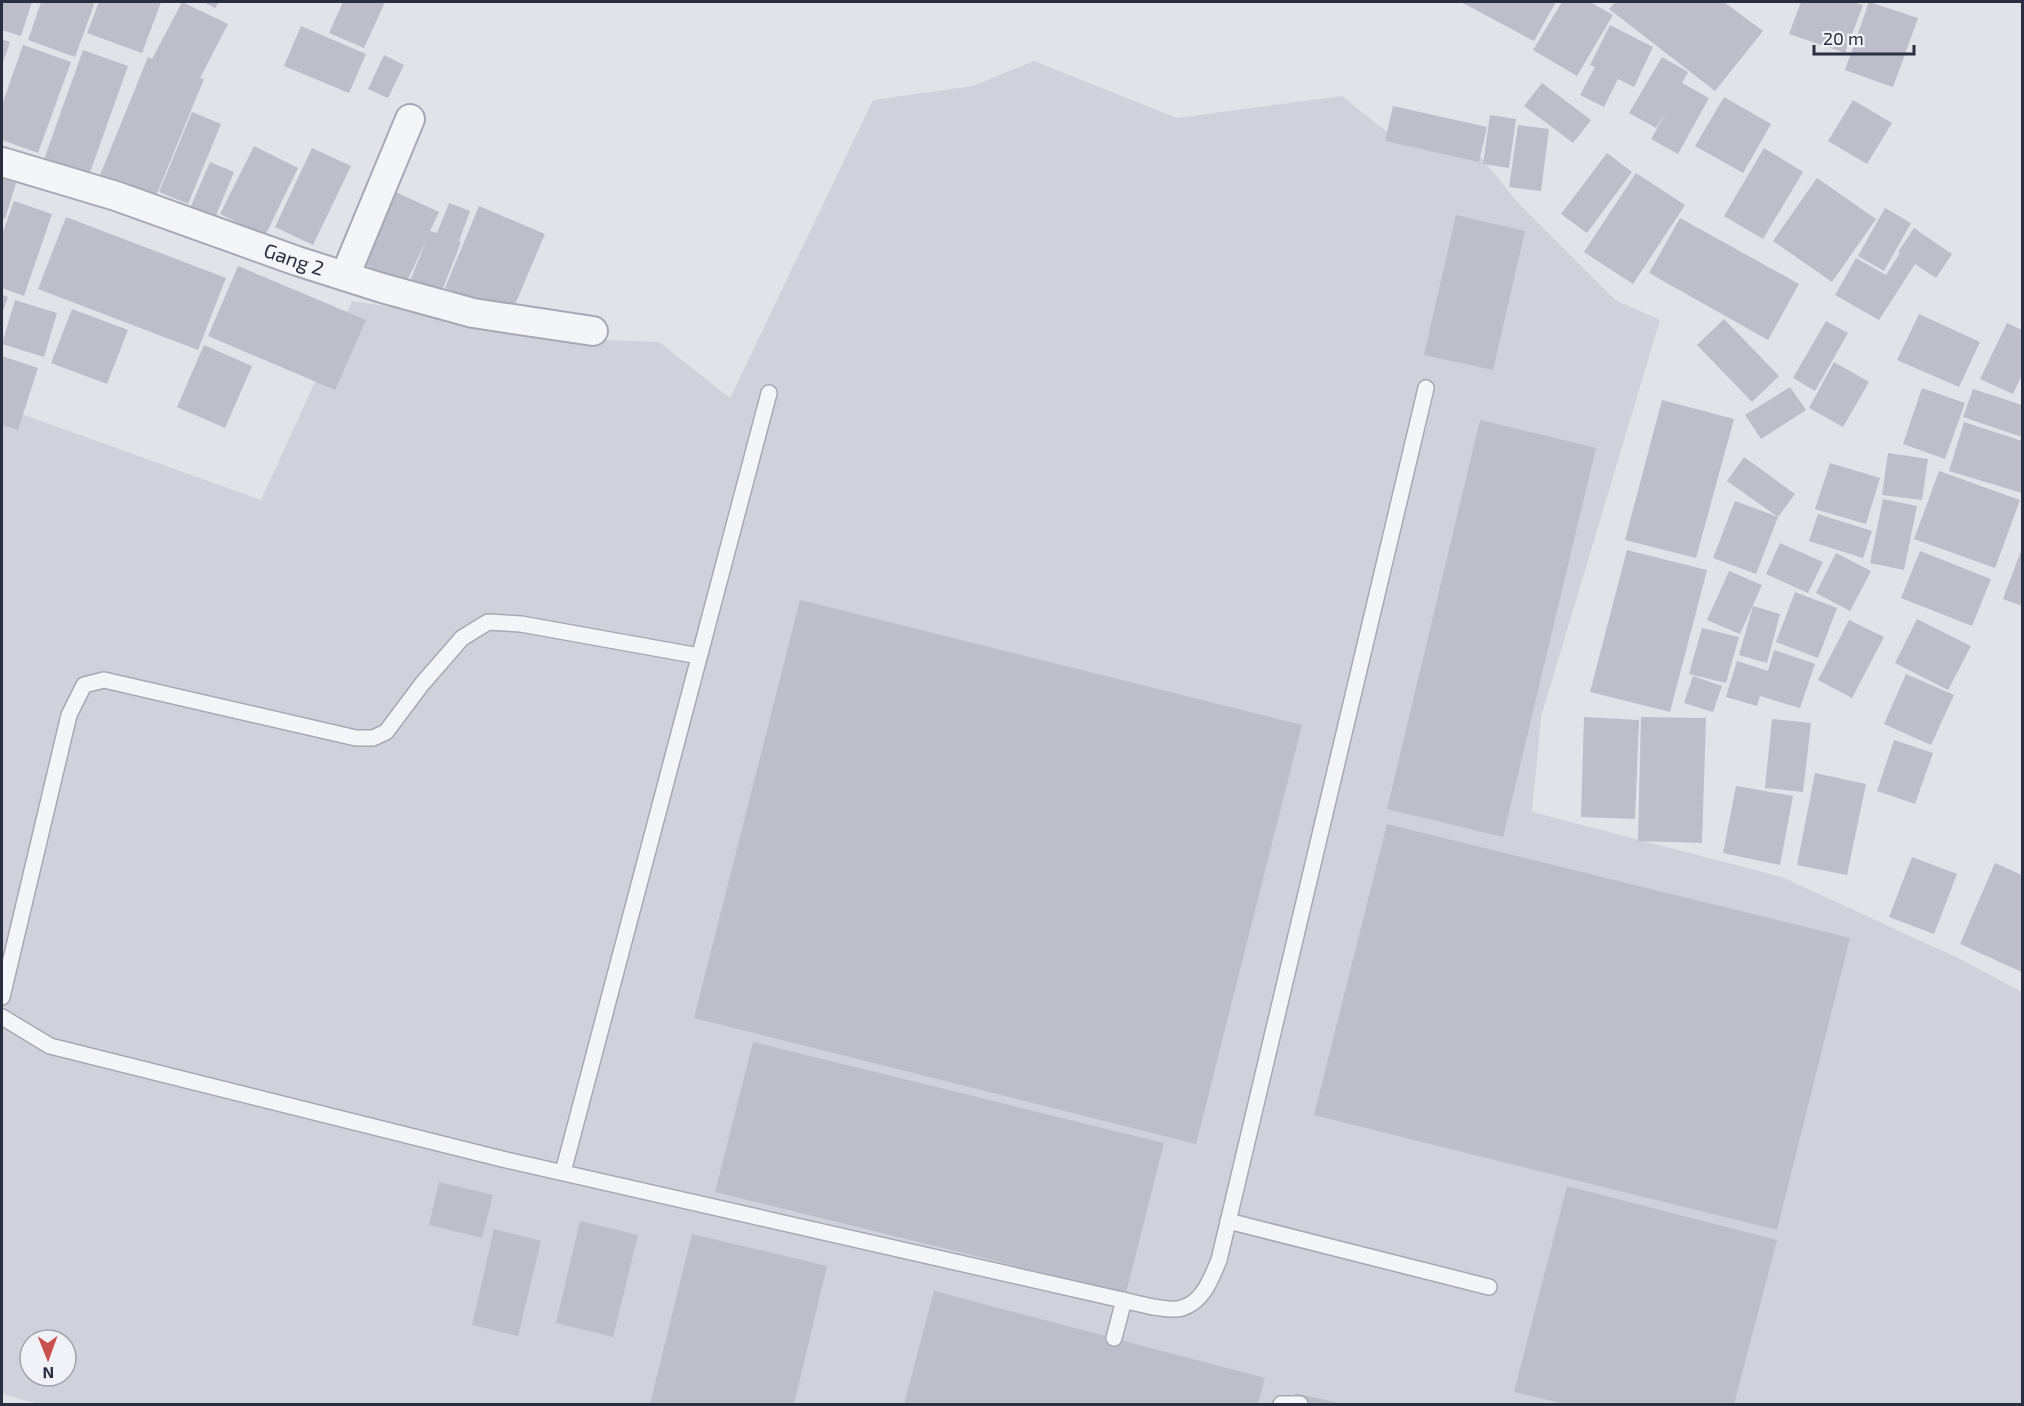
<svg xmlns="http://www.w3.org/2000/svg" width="2024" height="1406" viewBox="0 0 2024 1406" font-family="'Exo 2',sans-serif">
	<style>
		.built { fill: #d0d2db; fill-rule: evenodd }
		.building { fill: #bcbec9 }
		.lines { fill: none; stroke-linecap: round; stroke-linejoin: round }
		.service-casing { stroke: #a6a9b3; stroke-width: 18 }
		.minor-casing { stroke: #a6a9b3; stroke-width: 32 }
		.service { stroke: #f4f5f8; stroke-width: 15 }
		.minor { stroke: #f4f5f8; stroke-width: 28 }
		.labels { text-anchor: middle; stroke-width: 4.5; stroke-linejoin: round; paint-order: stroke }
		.street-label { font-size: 20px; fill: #2a2e41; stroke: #f1f2f7 }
	</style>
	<rect width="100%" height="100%" fill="#e1e3e9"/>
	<!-- built -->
	<path class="built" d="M1034,61L1177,118L1342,96L1392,136L1477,152L1518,203L1615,300L1660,320L1541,717L1532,812L1782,877L1960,959L2022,992V1404H39L2,1394V407L261,500L352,301L601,340L659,342L730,398L873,100L973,86ZM30,1340H66V1376H30Z"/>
	<!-- building -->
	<path class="building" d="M2,2H32L21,36L2,30Z
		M41,2H95L75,57L28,40Z
		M99,2H161L142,53L87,33Z
		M182,2L228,24L200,78L204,79L151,208L96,185L148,57L152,59Z
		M204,2H219L215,8Z
		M343,2H385L364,48L329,33Z
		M1461,2H1556L1534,41Z
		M1562,2H1590L1613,15L1577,76L1533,50Z
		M1615,2H1724L1763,31L1715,91L1609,9Z
		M1801,2H1853L1863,5L1845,53L1789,34Z
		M1869,2L1918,18L1893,87L1845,70Z
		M1610,25L1653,47L1634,87L1618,79L1604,107L1580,95L1595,67L1590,65Z
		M301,26L366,54L349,93L284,66Z
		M2,39L10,42L2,65Z
		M23,45L71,62L38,153L2,140V105Z
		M83,50L128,66L87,181L42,165Z
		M384,55L404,65L388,98L368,89Z
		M1662,57L1688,72L1682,83L1709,98L1678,154L1651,139L1668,109L1656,128L1629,113Z
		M1542,83L1591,120L1573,143L1524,106Z
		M1724,97L1771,124L1743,173L1695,146Z
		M1853,100L1892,123L1867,164L1828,141Z
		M1393,106L1487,127L1479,162L1385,141Z
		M192,112L221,124L188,204L159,192Z
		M1490,115L1516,119L1509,168L1483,164Z
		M1518,125L1549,129L1541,191L1509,187Z
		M254,146L298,168L265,236L220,214Z
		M312,148L351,166L313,245L275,227Z
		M1764,148L1803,172L1763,239L1724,216Z
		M1607,153L1632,172L1587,233L1561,214Z
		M210,162L234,172L215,218L190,208Z
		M1636,173L1685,205L1633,284L1584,252Z
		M2,178L16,183L5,219L2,218Z
		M1817,178L1876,219L1832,282L1773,241Z
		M387,188L439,212L430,231L437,233L449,203L470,211L459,241L461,242L438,301L407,289L426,241L406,283L354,260Z
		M14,201L52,214L24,296L2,288V235Z
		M479,206L545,234L511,314L445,288Z
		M1885,208L1911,223L1884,271L1858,256Z
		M1456,215L1525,231L1493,370L1424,355Z
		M66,217L226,278L198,350L38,289Z
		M1680,218L1799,284L1768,340L1649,273Z
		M1914,228L1952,254L1936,278L1915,264L1879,320L1835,295L1856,258L1886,275L1900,253L1898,252Z
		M238,266L366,320L335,390L208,336Z
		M2,295L8,297L2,314Z
		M15,300L57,313L44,357L2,344Z
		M72,309L128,330L107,384L51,363Z
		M1919,314L1980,342L1959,387L1897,360Z
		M1724,319L1779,376L1752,402L1697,345Z
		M1826,321L1848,333L1815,391L1793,378Z
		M2007,323L2022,330V375L2013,394L1980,379Z
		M204,345L252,366L225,428L177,407Z
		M2,356L38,368L18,430L2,425Z
		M1834,362L1869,382L1843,427L1809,408Z
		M1790,387L1806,410L1761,439L1745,415Z
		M1922,388L1965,403L1945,459L1903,444Z
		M1973,389L2022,405V437L1963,417Z
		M1662,400L1734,419L1696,558L1625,540Z
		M1480,420L1596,448L1503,837L1387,809Z
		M1964,422L2022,441V493L1949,471Z
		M1888,453L1928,459L1922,500L1882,495Z
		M1744,457L1795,494L1778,517L1727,481Z
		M1830,463L1880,478L1866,524L1815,509Z
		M1939,471L2020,500L1995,568L1914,539Z
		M1883,499L1917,506L1904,570L1870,563Z
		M1735,501L1778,517L1756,574L1713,558Z
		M1818,514L1872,531L1863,558L1809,541Z
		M1780,543L1823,562L1808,593L1766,574Z
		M2022,548V606L2003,599Z
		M1627,550L1707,570L1670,712L1590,692Z
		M1920,551L1991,579L1972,626L1901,598Z
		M1836,553L1871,571L1850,611L1816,593Z
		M1729,571L1762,585L1740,634L1707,620Z
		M1795,592L1837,608L1818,658L1776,642Z
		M800,600L1302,725L1196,1144L694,1018Z
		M1753,606L1780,614L1767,663L1739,655Z
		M1917,619L1971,646L1948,690L1895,663Z
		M1849,620L1884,637L1852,698L1818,680Z
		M1702,628L1739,637L1726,683L1689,674Z
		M1774,650L1815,664L1800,708L1760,696L1757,706L1726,697L1737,661L1768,671Z
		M1906,674L1954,695L1931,745L1884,724Z
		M1693,676L1722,686L1713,712L1684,703Z
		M1584,717L1639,720L1635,819L1581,817Z
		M1641,717L1706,718L1702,843L1638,841Z
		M1772,719L1811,723L1803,792L1765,788Z
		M1894,740L1933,753L1915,804L1877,791Z
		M1815,773L1866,784L1847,875L1797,865Z
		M1736,786L1793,796L1780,865L1723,853Z
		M1387,824L1850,938L1777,1230L1314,1115Z
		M1912,857L1957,874L1934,934L1889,917Z
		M1995,863L2022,875V972L1960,944Z
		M753,1042L1164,1143L1126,1293L715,1192Z
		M439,1182L493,1195L482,1238L429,1225Z
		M1567,1186L1777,1240L1734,1404H1565L1514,1392Z
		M580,1221L638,1235L613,1337L556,1323Z
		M494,1229L541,1241L518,1336L472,1325Z
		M692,1234L827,1266L794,1404H650Z
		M934,1291L1265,1378L1258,1404H904Z
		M1295,1393L1343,1404H1293Z"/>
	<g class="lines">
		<defs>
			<path id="service" d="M2,997L69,715L84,685L104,680L356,738H373L386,732L422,684L462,638L488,622L521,624L699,656
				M2,1017L50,1046L502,1159L1153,1307C1162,1308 1174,1311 1182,1308C1203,1302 1211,1279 1219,1260L1426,388
				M563,1172L769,393
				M1228,1221L1489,1287
				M1114,1338L1124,1300
				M1281,1404H1300"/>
			<g id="minor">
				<path id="s1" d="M2,162L116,196L297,261L382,288L473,313L593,331"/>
				<path d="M345,276L410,119"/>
			</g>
		</defs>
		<!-- service casing -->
		<use href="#service" class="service-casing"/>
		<!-- minor casing -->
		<use href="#minor" class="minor-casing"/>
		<!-- service -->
		<use href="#service" class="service"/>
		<!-- minor -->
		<use href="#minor" class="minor"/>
	</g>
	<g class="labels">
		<!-- street labels -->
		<g class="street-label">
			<text dy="7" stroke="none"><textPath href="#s1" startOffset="308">Gang 2</textPath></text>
		</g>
	</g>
	<!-- border -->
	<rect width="2024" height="1406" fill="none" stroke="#2a2e41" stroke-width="6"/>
	<!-- north arrow -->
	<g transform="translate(48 1358) rotate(179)"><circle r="28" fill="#f1f2f7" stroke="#a1a4ae" stroke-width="1.5"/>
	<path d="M0-4.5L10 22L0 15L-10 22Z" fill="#c9504c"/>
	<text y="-9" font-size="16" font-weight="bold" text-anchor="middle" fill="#2a2e41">N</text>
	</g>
	<!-- scale -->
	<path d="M1814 45v9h100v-9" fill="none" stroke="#2a2e41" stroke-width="3"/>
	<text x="1823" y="45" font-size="18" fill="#2a2e41" stroke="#f1f2f7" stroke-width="4.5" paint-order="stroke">20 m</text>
</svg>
